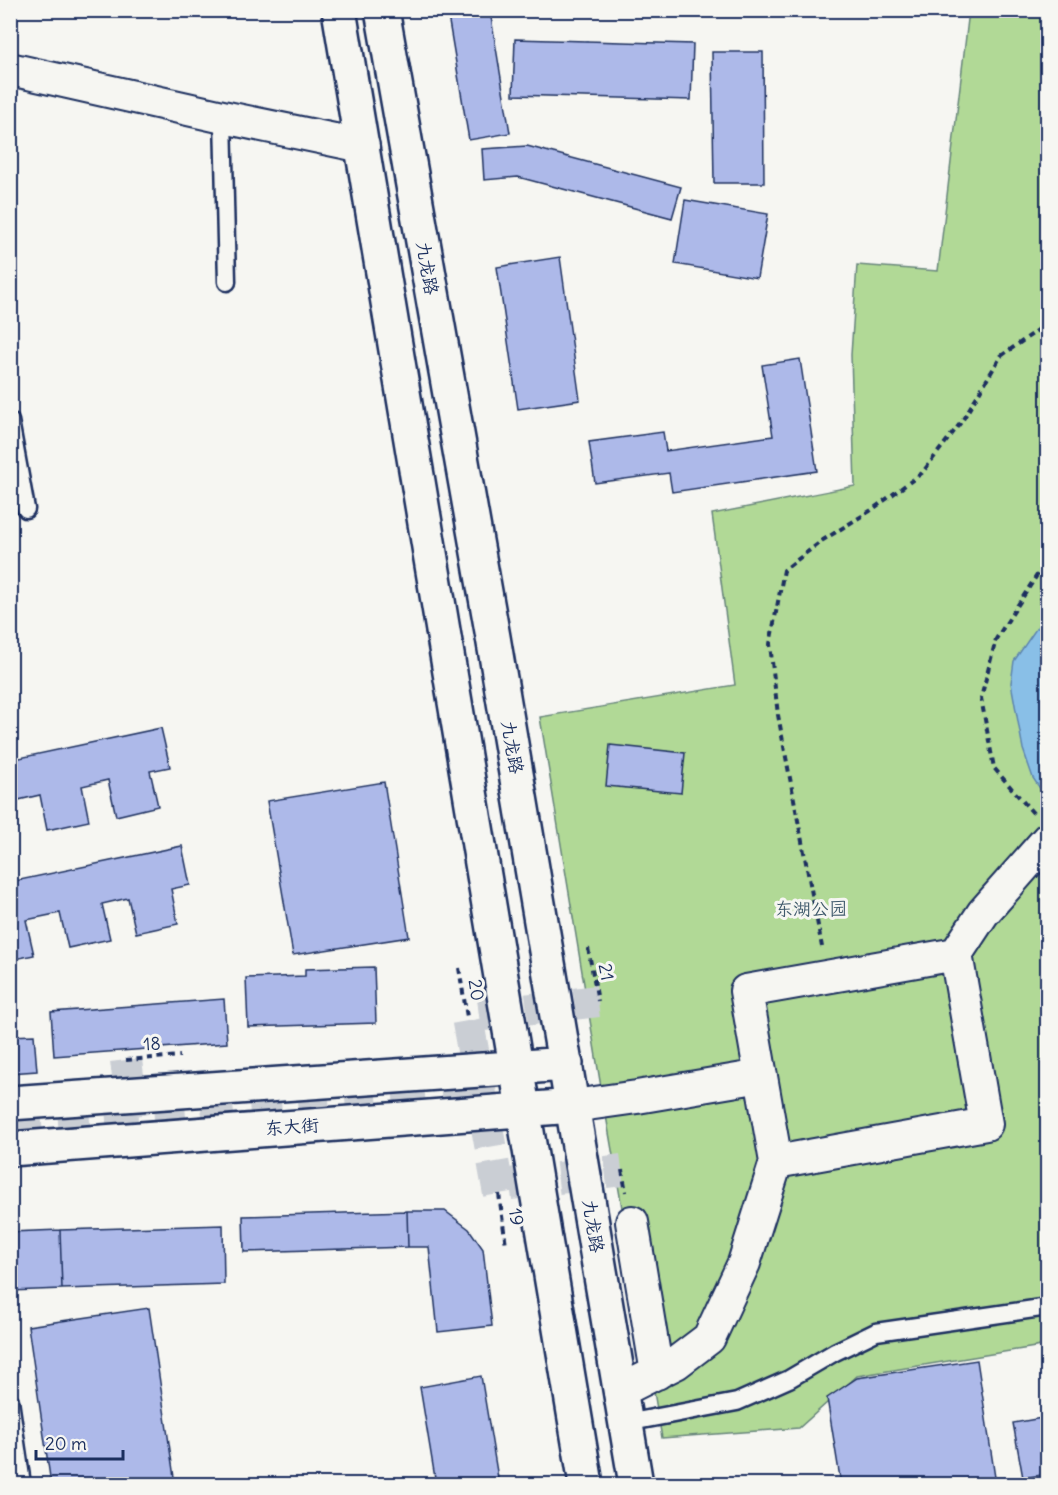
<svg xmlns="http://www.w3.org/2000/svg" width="1058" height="1495" viewBox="0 0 1058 1495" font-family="Delius,'LXGW WenKai TC',sans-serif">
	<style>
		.green { fill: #b1d996; stroke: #66847a; stroke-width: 1.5 }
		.water { fill: #89bfe7; stroke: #5d85b0; stroke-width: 1.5 }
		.building { fill: #adb9e9; stroke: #1b2f5e; stroke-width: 1.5 }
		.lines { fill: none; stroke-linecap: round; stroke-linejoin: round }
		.street-tunnel { stroke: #caced4; stroke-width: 32; stroke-dasharray: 32 16; stroke-linecap: butt }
		.lane-casing { stroke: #1b2f5e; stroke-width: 21 }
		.street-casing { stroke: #1b2f5e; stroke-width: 36 }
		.secondary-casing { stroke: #1b2f5e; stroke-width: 38 }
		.path { stroke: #1b2f5e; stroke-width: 4; stroke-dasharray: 6 4.5; stroke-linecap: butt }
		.lane { stroke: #f6f6f2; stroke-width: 16 }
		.street { stroke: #f6f6f2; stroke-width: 32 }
		.secondary { stroke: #f6f6f2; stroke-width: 33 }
		.labels { text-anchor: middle; stroke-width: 6; stroke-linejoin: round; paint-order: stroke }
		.street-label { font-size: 18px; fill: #1b2f5e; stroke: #f6f6f2 }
		.park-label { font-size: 18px; fill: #405a6c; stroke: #f6f6f2 }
	</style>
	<rect width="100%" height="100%" fill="#f6f6f2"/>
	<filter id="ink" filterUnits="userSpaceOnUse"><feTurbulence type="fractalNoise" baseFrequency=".0167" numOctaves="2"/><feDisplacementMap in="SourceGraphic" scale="12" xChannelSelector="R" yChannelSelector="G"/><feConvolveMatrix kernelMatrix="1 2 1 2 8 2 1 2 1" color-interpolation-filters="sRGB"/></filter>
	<g filter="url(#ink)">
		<!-- green -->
		<path class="green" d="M969,11H1047V1345L857,1376L799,1428L662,1438L600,1081L540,717L735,685L712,514L855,486L851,355L857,265L938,271Z"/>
		<!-- water -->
		<path class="water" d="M1047,616L1048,687L1046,711L1048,727L1047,799L1033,778L1023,749L1011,683L1014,661L1040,623Z"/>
		<!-- building -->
		<path class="building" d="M447,10H483L484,12L490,11L510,133L469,140Z
			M515,39L693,44L691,100L513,95Z
			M712,52H763L764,183H714Z
			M527,146L681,187L672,218L518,177L484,180L482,149Z
			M685,200L768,214L757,278L675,264Z
			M560,257L580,400L518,409L497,267Z
			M800,359L817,471L672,492L669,473L595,483L589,442L663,432L666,451L773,436L762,365Z
			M161,728L170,767L150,771L158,806L116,816L108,780L82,786L89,821L47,830L40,795L10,802V760Z
			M610,745L685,753L681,793L606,786Z
			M384,782L409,937L293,955L267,801Z
			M182,846L190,885L171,889L178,924L136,933L128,898L102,904L110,939L68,948L60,913L26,920L34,955L10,960V882Z
			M374,967L376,1023L248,1027L246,978L305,976V969Z
			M224,999L227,1043L54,1056L51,1012Z
			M34,1035L37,1071L10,1073V1036Z
			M407,1211H445L469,1229L483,1249L492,1326L438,1332L429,1247H408Z
			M407,1211L408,1247L244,1252L243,1216Z
			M223,1225L224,1284L62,1289L60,1230Z
			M60,1230L62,1289L10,1291V1232Z
			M149,1308L175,1484H51L28,1326Z
			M977,1360L996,1484H841L827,1398L857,1378Z
			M481,1376L499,1484H436L420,1387Z
			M1048,1417V1474L1023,1478L1013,1423Z"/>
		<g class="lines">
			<!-- street-tunnel -->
			<path class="street-tunnel" d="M126,1060L133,1116
				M10,1124L133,1116L480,1088
				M510,1184L622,1170
				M499,1194L467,1017L598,1001"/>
			<defs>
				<path id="lane" d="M223,117L227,282
					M10,421L26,509
					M10,1401L22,1484
					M626,1423L737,1402L789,1379L835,1352L876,1332L1048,1307"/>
				<path id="street" d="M10,69L223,117L363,146
					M956,954L986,1124L776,1162L746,991Z
					M956,954L983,913L1048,839
					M573,1106L637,1097L761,1076
					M632,1222L657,1373
					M620,1391L676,1363L709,1338L744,1263L776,1162"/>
				<path id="secondary" d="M339,10L586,1484
					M382,10L493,637L636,1484
					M10,1103L566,1064
					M10,1149L573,1106"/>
			</defs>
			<!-- lane casing -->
			<use href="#lane" class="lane-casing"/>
			<!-- street casing -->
			<use href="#street" class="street-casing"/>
			<!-- secondary casing -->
			<use href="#secondary" class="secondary-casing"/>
			<!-- path -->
			<path class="path" d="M1033,813L994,768L981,698L996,639L1039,572L1048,562
				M822,947L778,715L770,644L784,570L823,540L870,511L922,473L962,421L1001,356L1048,323
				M588,948L598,1001
				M459,968L467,1017
				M126,1060L180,1056
				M622,1170L626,1192
				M499,1194L506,1245"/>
			<!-- lane -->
			<use href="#lane" class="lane"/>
			<!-- street -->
			<use href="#street" class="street"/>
			<!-- secondary -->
			<use href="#secondary" class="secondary"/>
		</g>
	</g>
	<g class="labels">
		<!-- street labels -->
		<g class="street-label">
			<text transform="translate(427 268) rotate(80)" y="6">九龙路</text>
			<text transform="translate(512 747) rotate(80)" y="6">九龙路</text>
			<text transform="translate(606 972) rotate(79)" y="6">21</text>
			<text transform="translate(476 990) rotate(81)" y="6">20</text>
			<text transform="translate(152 1044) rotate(-4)" y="6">18</text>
			<text transform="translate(292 1127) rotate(-4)" y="6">东大街</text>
			<text transform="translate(516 1217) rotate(81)" y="6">19</text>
			<text transform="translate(593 1226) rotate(81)" y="6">九龙路</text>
		</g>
		<!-- park labels -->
		<g class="park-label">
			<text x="811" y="915">东湖公园</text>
		</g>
	</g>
	<!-- margin -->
	<rect width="1058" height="1495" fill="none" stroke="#f6f6f2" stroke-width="36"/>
	<rect x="18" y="18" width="1022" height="1459" fill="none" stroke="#1b2f5e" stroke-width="2" filter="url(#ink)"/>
	<!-- scale -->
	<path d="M36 1450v9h87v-9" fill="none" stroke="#1b2f5e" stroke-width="3"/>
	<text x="45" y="1450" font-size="18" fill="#1b2f5e" stroke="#f6f6f2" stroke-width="4.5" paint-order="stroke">20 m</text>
</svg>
